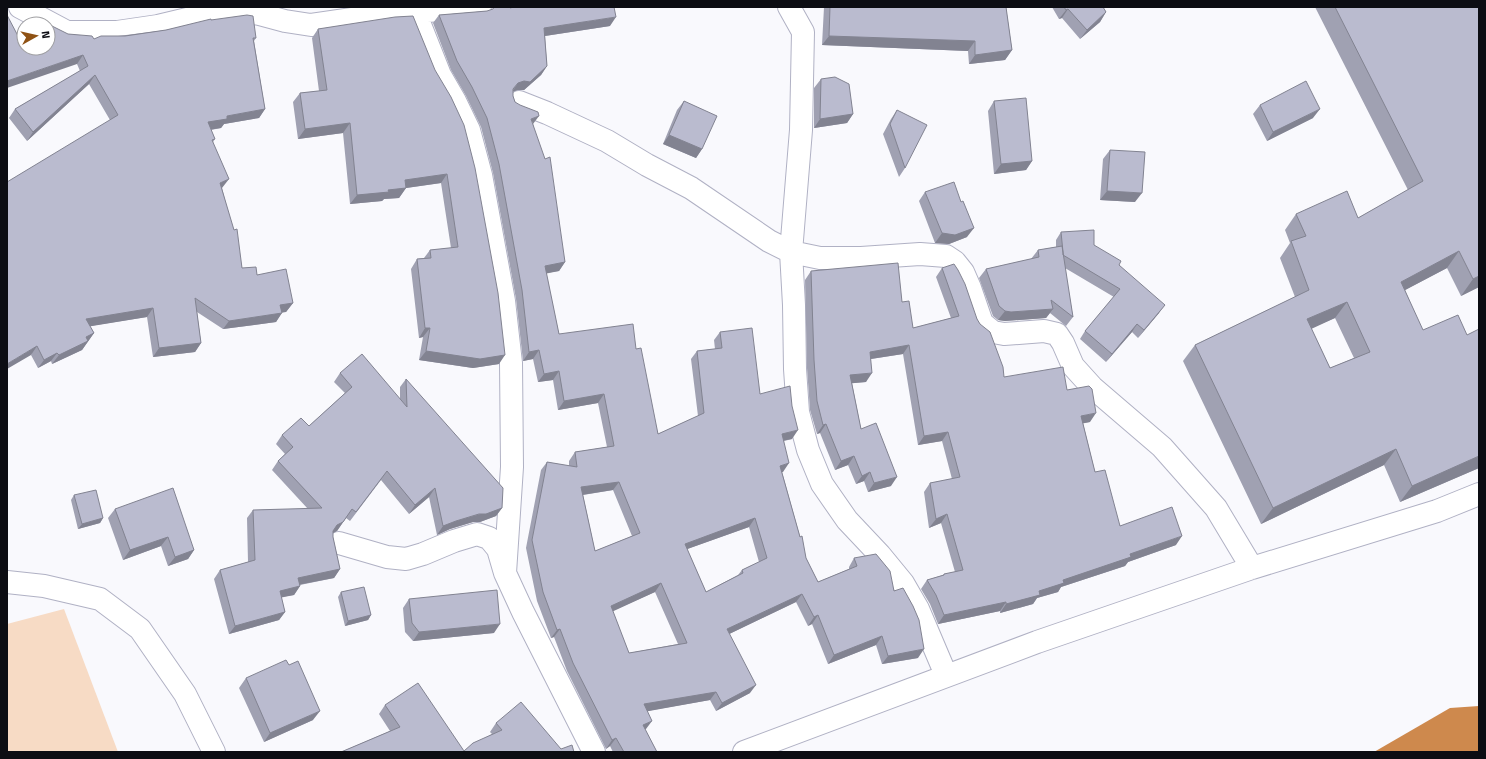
<svg xmlns="http://www.w3.org/2000/svg" width="1486" height="759" viewBox="0 0 1486 759" font-family="'Titillium Web',sans-serif">
	<style>
		.green { fill: #f7dbc5 }
		.water { fill: #ce894d }
		.lines { fill: none; stroke-linecap: round; stroke-linejoin: round }
		.minor-casing { stroke: #b0b1c4; stroke-width: 24 }
		.minor { stroke: #fff; stroke-width: 22 }
		.wall { fill: #a0a1b2; fill-rule: evenodd }
		.shaded-wall { fill: #828391 }
		.building { fill: #babbcf; stroke: #828391; fill-rule: evenodd }
	</style>
	<rect width="100%" height="100%" fill="#f9f9fd"/>
	<!-- green -->
	<path class="green" d="M64,609L118,752H7V624Z"/>
	<!-- water -->
	<path class="water" d="M1479,706V752H1374L1450,708Z"/>
	<g class="lines">
		<defs>
			<path id="minor" d="M20,7L67,32H117L158,26L229,9L259,14L285,21L311,25L387,14L480,7
				M789,7L803,32L801,130L791,252L794,305L795,369L798,412L808,450L822,484L847,520L880,555L903,583L918,609L946,675
				M415,12L440,75L455,101L469,130L481,175L504,301L511,363L512,467L505,573
				M519,102L547,113L607,141L647,165L691,188L769,241L791,252L820,258H861L920,254L946,256L955,262L963,272L970,288L982,323L993,332L1004,334L1044,331L1057,334L1063,343L1073,366L1092,387L1162,447L1216,508L1252,568
				M339,543L387,557L406,559L423,554L454,541L477,534L489,538L498,549L505,573L523,612L594,752
				M7,582L44,586L100,599L140,629L185,694L214,752
				M744,752L1037,642L1252,568L1437,511L1479,494"/>
		</defs>
		<!-- minor casing -->
		<use href="#minor" class="minor-casing"/>
		<!-- minor -->
		<use href="#minor" class="minor"/>
	</g>
	<!-- wall -->
	<path class="wall" d="M824,7H1006L1012,50L1005,60L969,64L968,51L822,45Z
		M1052,7H1103L1106,12L1100,22L1080,39L1062,18L1059,19Z
		M1315,7H1479V287L1461,296L1447,268L1405,290L1479,468L1400,502L1384,465L1261,524L1183,361L1195,345L1295,297L1280,258L1290,243L1285,230L1296,214L1358,218L1408,190ZM1335,318L1354,358L1330,368L1311,328Z
		M510,8L610,26L545,36L547,66L541,75L524,90H518L513,91V96L515,102L533,124L565,262L559,271L546,273L559,334L636,349L658,434L698,416L691,359L697,351L715,349L714,340L720,332L760,394L792,439L784,441L783,472H782L806,558L818,582L849,569V567L854,558L894,591L918,658L882,664L876,645L828,664L812,624L808,626L796,602L729,634L750,693L716,711L710,700L647,711L645,730L657,752H613L610,746L606,749L567,671L554,637L551,638L537,601L526,548L541,470L547,462L569,466V461L575,452L607,447L598,403L558,410L553,380L538,382L533,359L523,361L516,299L493,173L481,127L466,96L451,70L433,23L439,15L487,11ZM613,490L632,536L595,551L583,495ZM749,527L759,562L742,570L738,575L706,592L687,549ZM655,592L678,644L629,653L612,611Z
		M413,16L499,364L473,368L419,360L423,337L419,338L411,269L417,259L424,258L430,250L451,248L441,183L406,188L399,198L384,199L382,201L350,204L343,133L298,139L293,102L300,93L319,91L312,38L318,29Z
		M211,20L256,38L254,41L265,109L259,118L224,124L221,128L211,130L215,139L213,142L222,188L242,268L257,275L293,303L286,312H282L276,322L223,329L197,312L201,343L195,352L153,357L147,317L90,326L94,333L82,350L52,364L51,361L38,368L31,355L110,120L89,84L27,141L9,118L15,109L80,71L77,64L18,36L68,34L94,39L166,30Z
		M821,79L853,114L847,123L814,128V88Z
		M684,101L702,149L696,158L663,144L677,110Z
		M994,101L1032,161L1026,170L994,174L988,111Z
		M1260,105L1313,118L1267,141L1253,114Z
		M897,110L905,168L899,177L883,134L891,119Z
		M1110,150L1135,202L1100,200L1103,159Z
		M925,192L967,237L949,244L935,243L919,201Z
		M1061,232L1094,245L1119,265L1159,313L1138,338L1132,332L1106,362L1080,339L1085,331L1114,297L1065,268L1073,317L1066,326L1050,313L1046,318L1005,321L998,320L993,316L979,278L986,269L1031,259L1038,250L1056,247V240Z
		M942,268L977,319L1004,377L1067,390L1090,422L1083,423L1095,472L1120,526L1176,545L1128,562L1125,566L1061,587L1058,592L1037,598L1033,604L1000,613V611L938,624L930,604L921,589L927,580L943,575L944,574L955,572L941,523L929,528L924,492L930,483L952,479L942,441L918,445L903,354L871,359L866,382L852,383L861,429L891,486L868,492L864,481L856,484L848,465L835,470L820,433L817,434L810,410L807,368L805,280L811,271L902,302L913,328L951,318L936,277Z
		M340,373L400,399V387L406,379L502,508L496,516L480,522H473L450,529L437,535L429,497L409,514L381,480L350,521L346,518L337,531L333,533V537L340,569L334,578L300,585V586L294,595L281,597L285,612L279,620L229,634L214,579L220,570L248,562L247,518L253,510L308,509L272,470L278,461L285,454L276,444L282,435L309,426L345,393L334,382Z
		M74,495L103,518L100,523L78,529L71,500Z
		M115,509L194,550L188,559L168,566L161,546L123,560L108,518Z
		M341,592L371,615L368,620L345,626L338,597Z
		M409,599L494,633L413,641L405,632L403,608Z
		M246,678L313,720L264,742L239,688Z
		M385,705L464,751L492,734L490,732L496,723L561,749L574,752H341L390,731L379,714Z"/>
	<!-- shaded-wall -->
	<path class="shaded-wall" d="M1068,9L1062,18L1059,19L1066,10Z
		M1106,12L1100,22L1080,39L1087,30Z
		M616,17L610,26L538,37L544,28Z
		M829,36L975,41L968,51L822,45Z
		M1012,50L1005,60L969,64L975,55Z
		M83,55L77,64L7,88V81Z
		M547,66L541,75L524,90H518L512,92L518,83L524,81Z
		M95,75L89,84L27,141L33,132Z
		M265,109L259,118L224,124L221,128L201,131L208,122L227,116Z
		M1320,109L1313,118L1267,141L1273,132Z
		M853,114L847,123L814,128L820,119Z
		M539,116L533,124L531,119Z
		M350,123L343,133L298,139L305,129Z
		M669,135L702,149L696,158L663,144Z
		M1032,161L1026,170L994,174L1001,164Z
		M447,174L441,183L399,189L406,188L399,198L384,199L382,201L350,204L357,195L405,180Z
		M229,179L222,188L214,192L220,183Z
		M1107,191L1142,193L1135,202L1100,200Z
		M974,228L967,237L949,244L935,243L942,233Z
		M1459,251L1447,268L1390,298L1401,282Z
		M565,262L559,271L539,275L545,266Z
		M1479,276V287L1461,296L1473,279Z
		M1347,302L1335,318L1296,336L1307,319Z
		M293,303L286,312L274,314L280,305Z
		M1165,305L1159,313L1138,338L1144,330Z
		M153,308L147,317L80,328L86,319Z
		M1053,309L1046,318L1005,321L998,320L1005,311Z
		M282,313L276,322L223,329L229,321Z
		M1137,324L1132,332L1106,362L1112,354Z
		M425,328H430L423,337L419,338Z
		M94,333L82,350L52,364L59,355L86,337Z
		M201,343L195,352L153,357L159,348Z
		M909,345L903,354L864,360L870,352Z
		M37,346L31,355L7,369V364Z
		M539,350L533,359L523,361L529,352Z
		M426,351L505,355L499,364L473,368L419,360Z
		M57,353L51,361L38,368L44,360Z
		M559,371L553,380L538,382L544,374Z
		M872,373L866,382L844,384L850,375Z
		M604,394L598,403L558,410L564,401Z
		M1096,413L1090,422L1075,425L1081,416Z
		M826,424L820,433L817,434L823,425Z
		M798,430L792,439L776,442L782,434Z
		M948,432L942,441L918,445L924,436Z
		M1396,449L1384,465L1261,524L1273,508Z
		M854,456L848,465L835,470L841,461Z
		M1479,456V468L1400,502L1412,486Z
		M789,463L783,472L774,474L780,466Z
		M870,472L864,481L856,484L862,476Z
		M897,477L891,486L868,492L874,483Z
		M619,482L613,490L575,496L581,487Z
		M435,488L429,497L409,514L415,505Z
		M502,508L496,516L480,522H473L450,529L437,535L443,526L456,521Z
		M352,509L337,531L331,534L337,525Z
		M947,514L941,523L929,528L936,519Z
		M103,518L100,523L78,529L82,524Z
		M755,518L749,527L679,552L685,544Z
		M1182,536L1176,545L1128,562L1125,566L1061,587L1058,592L1037,598L1033,604L1000,613L1006,604L1039,591L1063,580L1130,554Z
		M168,537L161,546L123,560L130,550Z
		M194,550L188,559L168,566L175,557Z
		M340,569L334,578L292,586L298,578Z
		M661,583L655,592L605,615L611,606Z
		M300,586L294,595L274,599L280,591Z
		M802,594L796,602L721,638L727,629Z
		M1006,602L1000,611L938,624L944,615Z
		M285,612L279,620L229,634L235,626Z
		M371,615L368,620L345,626L348,621Z
		M818,615L812,624L808,626L814,617Z
		M500,624L494,633L413,641L419,632Z
		M560,629L554,637L551,638L557,630Z
		M882,636L876,645L828,664L834,655Z
		M924,649L918,658L882,664L888,656Z
		M756,685L750,693L716,711L722,703Z
		M716,692L710,700L638,713L644,704Z
		M320,711L313,720L264,742L270,733Z
		M652,721L646,729L637,734L643,725Z
		M616,738L610,746L606,749L612,740Z"/>
	<!-- building -->
	<path class="building" d="M494,7H510V8L514,7H614L616,17L544,28L547,66L530,82L524,81L518,83L513,89V96L515,102L520,105L538,112L539,116L531,119L545,159L550,157L565,262L545,266L559,334L633,324L636,349L641,348L658,434L704,413L697,351L722,348L720,332L752,328L760,394L790,386L792,406L798,430L782,434L789,463L780,466L800,537L802,536L806,558L818,582L857,566L854,558L876,554L890,571L894,591L903,588L913,606L919,620L924,649L888,656L882,636L834,655L818,615L814,617L802,594L727,629L756,685L722,703L716,692L644,704L652,721L643,725L657,752H624L616,738L612,740L573,663L560,629L557,630L543,592L532,540L547,462L577,467L575,452L614,446L604,394L564,401L559,371L544,374L539,350L529,352L522,290L499,164L487,118L472,87L457,61L439,15L487,11L493,9ZM619,482L640,533L595,551L581,487ZM755,518L767,558L742,570L743,573L706,592L685,544ZM661,583L687,643L629,653L611,606Z
		M830,7H1006L1012,50L975,55V41L829,36Z
		M1064,7H1103L1106,12L1087,30L1068,9L1066,10Z
		M1335,7H1479V276L1473,279L1459,251L1401,282L1423,330L1458,315L1467,335L1479,329V456L1412,486L1396,449L1273,508L1195,345L1309,290L1291,241L1306,236L1296,214L1347,191L1358,218L1423,181ZM1347,302L1370,352L1330,368L1307,319Z
		M7,15L18,36L24,33V48H48V26L50,25L68,34L92,36L94,39L101,36H125L166,30L211,19V20L247,15L253,16L256,38H253L265,109L227,116V119L208,122L215,139L212,140L229,179L220,183L234,230L237,229L242,268L256,267L257,275L286,269L293,303L280,305L282,313L229,321L195,298L201,343L159,348L153,308L86,319L94,333L86,337L88,341L59,355L57,353L44,360L37,346L7,364V182L118,115L95,75L33,132L15,109L88,66L83,55L7,81Z
		M413,16L435,70L451,97L464,125L475,168L498,293L505,355L480,359L426,351L430,328H425L417,259L431,258L430,250L458,247L447,174L405,180L406,188L388,190L389,192L357,195L350,123L305,129L300,93L327,90L318,29L395,17Z
		M835,77L849,84L853,114L820,119L821,79Z
		M1306,81L1320,109L1273,132L1260,105Z
		M1026,98L1032,161L1001,164L994,101Z
		M684,101L717,116L702,149L669,135Z
		M897,110L927,125L905,168L890,124Z
		M1110,150L1145,152L1142,193L1107,191Z
		M954,182L961,202L963,201L974,228L955,235L942,233L925,192Z
		M1094,230V245L1121,261L1119,265L1165,305L1144,330L1137,324L1112,354L1085,331L1120,289L1063,255V252L1061,232Z
		M1062,246L1073,317L1051,300L1053,309L1011,312L1005,311L999,306L986,269L1039,257L1038,250Z
		M898,263L902,302L909,301L913,328L959,316L942,268L954,264L958,270L965,284L977,319L980,324L990,332L1003,367L1004,377L1063,367L1067,390L1089,386L1092,389L1096,413L1081,416L1095,472L1105,470L1120,526L1172,507L1182,536L1130,554L1131,557L1063,580L1064,583L1039,591L1040,595L1006,604V602L944,615L936,595L927,580L944,575V574L963,570L947,514L936,519L930,483L960,477L948,432L924,436L909,345L870,352L872,373L850,375L861,429L876,423L897,477L874,483L870,472L862,476L854,456L841,461L826,424L823,425L817,401L814,360L811,271Z
		M362,354L407,407L406,379L503,488L502,508L486,514H479L456,521L443,526L435,488L415,505L387,471L356,512L352,509L343,522L337,525L333,531V537L340,569L298,578L300,586L280,591L285,612L235,626L220,570L255,560L253,510L322,508L278,461L293,447L282,435L301,418L309,426L352,387L340,373Z
		M173,488L194,550L175,557L168,537L130,550L115,509Z
		M96,490L103,518L82,524L74,495Z
		M364,587L371,615L348,621L341,592Z
		M497,590L500,624L419,632L412,623L409,599Z
		M286,660L289,665L298,661L320,711L270,733L246,678Z
		M418,683L464,751L473,743L502,730L496,723L521,702L561,749L572,745L574,752H341L400,727L385,705Z"/>
	<!-- border -->
	<rect width="1486" height="759" fill="none" stroke="#0c0d13" stroke-width="16"/>
	<!-- north arrow -->
	<g transform="translate(36 36) rotate(82)"><circle r="19" fill="#ffffff" stroke="#9e9ea1"/>
	<path d="M0-3L7 15L0 10L-7 15Z" fill="#8f5214"/>
	<text y="-6" font-size="11" font-weight="bold" text-anchor="middle" fill="#0c0d13">N</text>
	</g>
</svg>
